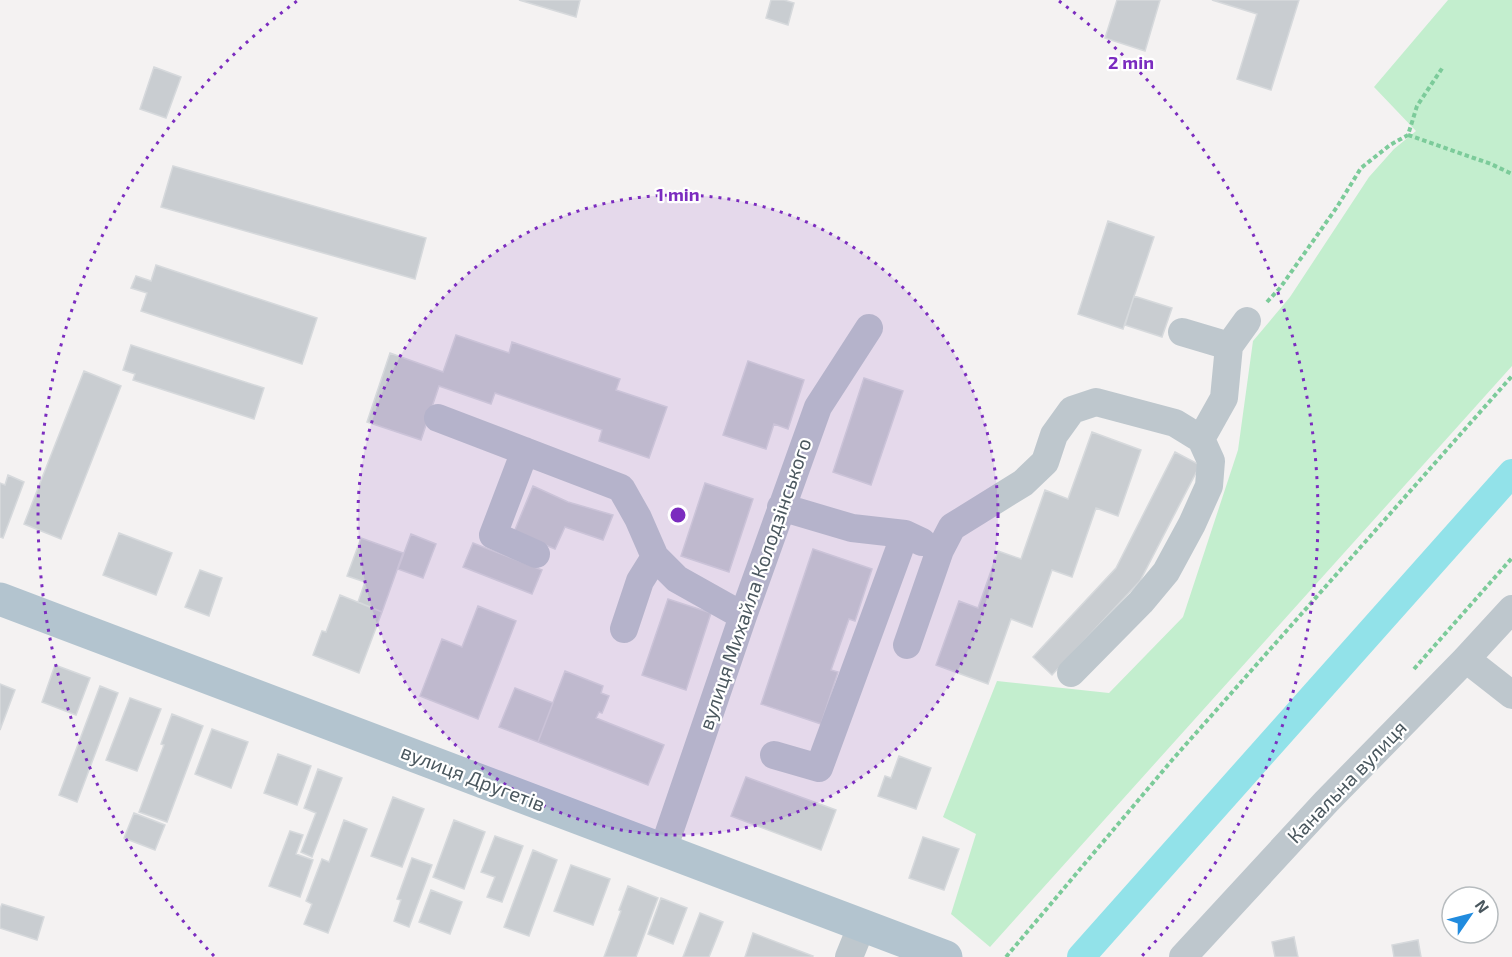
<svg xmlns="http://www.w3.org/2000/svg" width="1512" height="957" viewBox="0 0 1512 957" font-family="'Exo 2',sans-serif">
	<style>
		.green { fill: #c3eece }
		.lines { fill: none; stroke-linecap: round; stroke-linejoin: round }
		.canal { stroke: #92e2e9; stroke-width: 28 }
		.building { fill: #c9cdd1; stroke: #d6d9dc; stroke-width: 1.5 }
		.path { stroke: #7ccb9a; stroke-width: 4; stroke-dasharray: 4.5 3; stroke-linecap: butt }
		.minor { stroke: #bec7cd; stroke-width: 28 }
		.major { stroke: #b3c4cf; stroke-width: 33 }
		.ring { fill: none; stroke: #7b2cbf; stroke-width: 3; stroke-dasharray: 3 6 }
		.labels { text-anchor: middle; stroke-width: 4.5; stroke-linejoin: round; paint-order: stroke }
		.street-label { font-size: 20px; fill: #4a575e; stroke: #fff }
		.centre { fill: #7b2cbf; stroke: #fff; stroke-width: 3 }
		.ring-label { font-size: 18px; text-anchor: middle; font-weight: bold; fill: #7b2cbf; stroke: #fff; stroke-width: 4.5; stroke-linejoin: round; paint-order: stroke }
	</style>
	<rect width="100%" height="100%" fill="#f4f2f2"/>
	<!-- green -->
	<path class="green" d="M1448,0H1512V366L990,947L951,914L976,834L943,817L997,681L1109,693L1183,617L1238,450L1253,341L1290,297L1369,177L1394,149L1416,131L1374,87Z"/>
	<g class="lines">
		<!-- canal -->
		<path class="canal" d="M1081,957L1512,473"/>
	</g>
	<!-- building -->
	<path class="building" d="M519,0H580L576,17Z
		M771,0H784L794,3L788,25L766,18Z
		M1117,0H1160L1145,51L1105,38Z
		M1212,0H1299L1271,90L1237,79L1257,14Z
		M154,67L181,77L166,118L140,109Z
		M173,166L426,238L415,279L161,207Z
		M1108,221L1154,237L1123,329L1078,314Z
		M156,265L317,318L302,364L141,311L147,293L131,288L136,276L151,281Z
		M1134,296L1172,308L1162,337L1125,325Z
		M456,335L509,353L512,342L620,379L616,390L667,407L649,458L599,441L602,430L495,393L491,404L439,386L421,440L367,422L390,353L443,372Z
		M131,345L264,388L254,419L133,380L135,374L123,370Z
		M748,361L804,380L788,429L774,424L766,449L723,435Z
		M84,371L121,386L61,539L24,524Z
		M864,378L903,391L871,485L833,472Z
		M1092,432L1141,450L1118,516L1096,508L1072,577L1052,570L1032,627L1011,619L988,684L936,665L959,601L978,608L998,551L1021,559L1045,490L1068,499Z
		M1175,452L1200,465L1140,581L1052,675L1033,657L1116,568Z
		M8,475L24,482L3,538L0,537V483L5,485Z
		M705,483L753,499L729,572L681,556Z
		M533,486L568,502L613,515L603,540L565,527L555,549L514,532Z
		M119,533L172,553L156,595L103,575Z
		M411,534L436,544L423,578L398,569Z
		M361,538L403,553L382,612L358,602L365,582L347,576Z
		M473,543L542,570L532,594L463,567Z
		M813,549L872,569L855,621L849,619L831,670L838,672L821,724L761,704Z
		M200,570L222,578L209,616L185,607Z
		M340,595L382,612L359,673L313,655L322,631L326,632Z
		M668,599L711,613L686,690L642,675Z
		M478,606L516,621L478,719L420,696L442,639L462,647Z
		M55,665L90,678L76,715L42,702Z
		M565,671L603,686L601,693L609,696L602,713L599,712L596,718L664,745L648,785L538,742Z
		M0,684L15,690L0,730Z
		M100,686L118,693L77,802L59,795Z
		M515,688L553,703L538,742L499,727Z
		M130,698L161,709L137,771L106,760Z
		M172,714L203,726L167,822L139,812L164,745L161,744Z
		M212,729L248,742L231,788L195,774Z
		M278,754L311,766L297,805L264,793Z
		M899,756L931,768L916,809L878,796L885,776L891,778Z
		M318,769L342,778L312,857L301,852L316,813L304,808Z
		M746,777L836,810L821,850L731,816Z
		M393,797L424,809L402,867L371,856Z
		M134,813L165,825L155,850L124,838Z
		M344,820L367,829L328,933L304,924L312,904L306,901L322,859L329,862Z
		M454,820L485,832L464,889L433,877Z
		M290,831L303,835L296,854L313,860L300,897L269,886Z
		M495,836L523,846L502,902L487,897L495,877L481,872Z
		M923,837L959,849L944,890L909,878Z
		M533,850L557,860L529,936L504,927Z
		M412,858L432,865L409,927L394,921L401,900L397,899Z
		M571,865L610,879L593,925L554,911Z
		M628,886L658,898L636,957H604L621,911L619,910Z
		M431,890L462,902L450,934L419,922Z
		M661,898L687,908L673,944L648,934Z
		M2,904L44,917L37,940L0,928V909Z
		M700,913L723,922L709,957H683Z
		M753,933L813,956L812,957H745Z
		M1294,937L1298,957H1275L1272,942Z
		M1418,940L1421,957H1394L1392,945Z"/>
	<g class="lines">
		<!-- path -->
		<path class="path" d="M1408,135L1491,164L1512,174
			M1267,302L1280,288L1337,207L1361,168L1390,145L1408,135L1417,106L1443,67
			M1414,669L1512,558
			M1006,957L1173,759L1512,376"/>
		<!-- minor -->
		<path class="minor" d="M1182,332L1229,346
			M438,418L621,488L638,518L655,557L677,579L743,616
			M1201,439L1224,398L1229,346L1247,321
			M525,451L493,535L536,554
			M781,507L852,528L905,534L922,542
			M624,629L640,581L655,557
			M907,645L940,550L952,527L1023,483L1045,462L1054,435L1072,410L1096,402L1175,423L1201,439L1211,461L1209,486L1192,524L1166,572L1141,602L1071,673
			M1466,659L1512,695
			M774,755L819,768L905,534
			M663,850L743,616L818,407L869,328
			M849,957L862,925
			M1183,957L1326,802L1466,659L1512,609"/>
		<!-- major -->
		<path class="major" d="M0,599L946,957"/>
	</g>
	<!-- distance rings -->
	<circle cx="678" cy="515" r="320" fill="#7b2cbf" fill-opacity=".12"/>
	<g class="ring">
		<circle cx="678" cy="515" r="320"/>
		<path d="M214 956A640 640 0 0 1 297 1M1059 1A640 640 0 0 1 1142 956"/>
	</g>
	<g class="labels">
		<!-- street labels -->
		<g class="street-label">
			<text transform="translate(755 584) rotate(-71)" y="7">вулиця Михайла Колодзінського</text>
			<text transform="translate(473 778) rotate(21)" y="7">вулиця Другетів</text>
			<text transform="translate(1347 782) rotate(-46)" y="7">Канальна вулиця</text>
		</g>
	</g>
	<circle cx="678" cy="515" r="9" class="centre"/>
	<g class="ring-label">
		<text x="1131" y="69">2 min</text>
		<text x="678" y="201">1 min</text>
	</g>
	<!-- north arrow -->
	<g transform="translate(1470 915) rotate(55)"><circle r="28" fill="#ffffff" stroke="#b7bcbf" stroke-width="1.5"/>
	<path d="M0-4.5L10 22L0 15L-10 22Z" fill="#218bde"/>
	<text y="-9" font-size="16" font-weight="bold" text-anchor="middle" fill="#4a575e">N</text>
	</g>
</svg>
